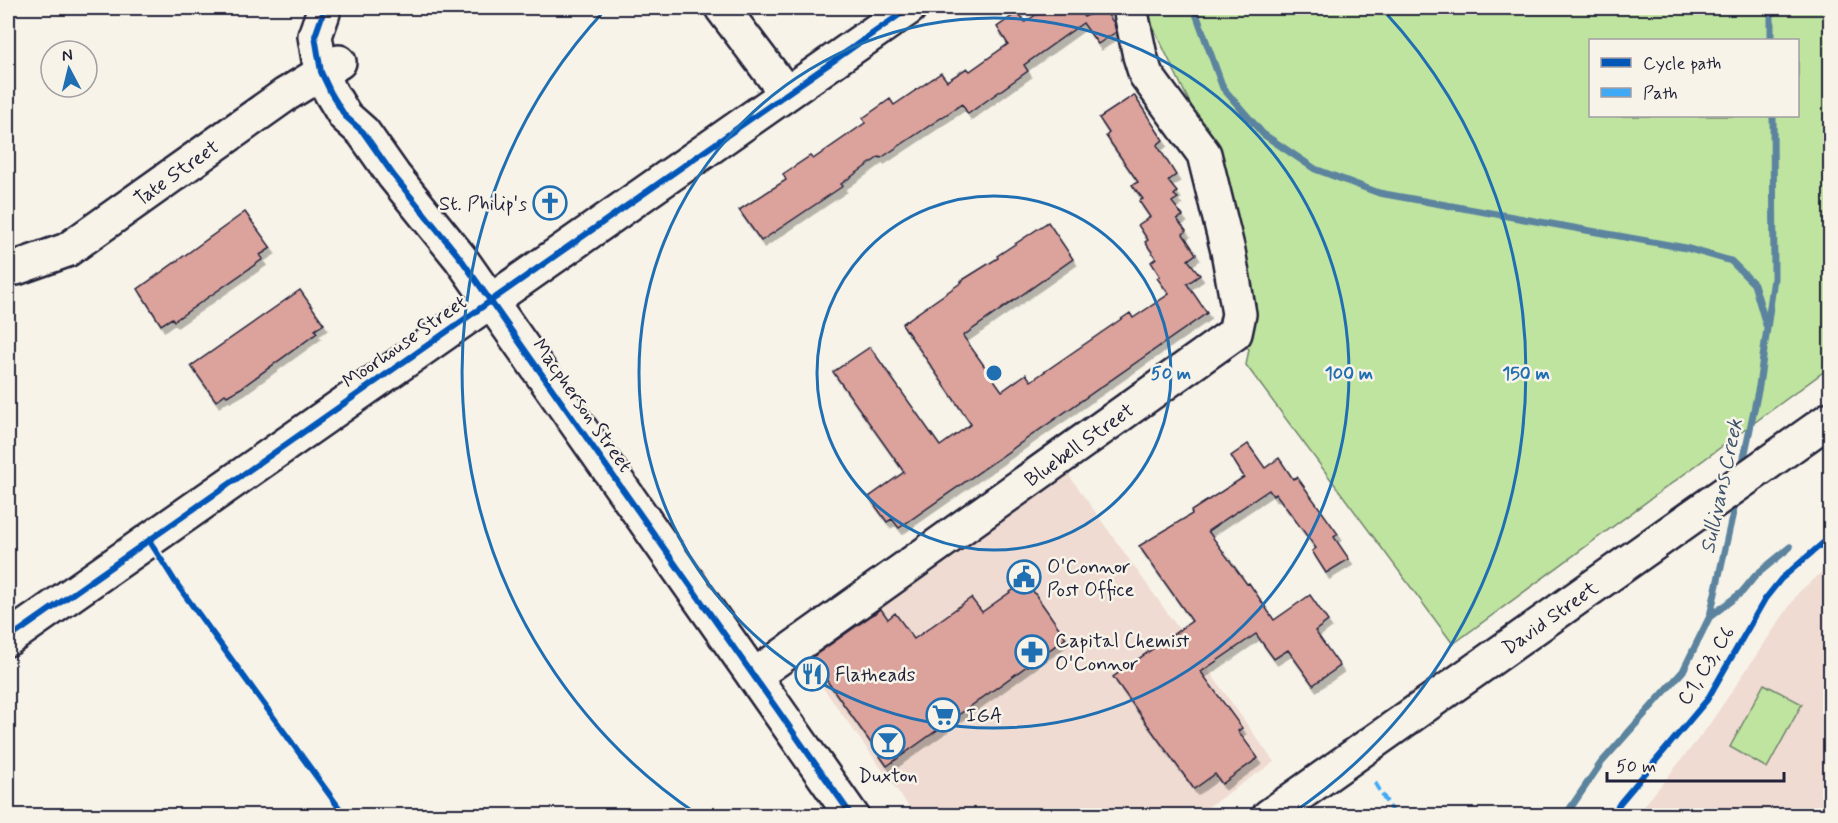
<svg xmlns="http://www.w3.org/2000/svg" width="1838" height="823" viewBox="0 0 1838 823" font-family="Mynerve,sans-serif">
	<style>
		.built { fill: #efdbd1 }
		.green { fill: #bfe49f; stroke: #70836d; stroke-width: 1.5; fill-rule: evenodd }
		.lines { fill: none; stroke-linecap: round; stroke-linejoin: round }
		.stream { stroke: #5b849f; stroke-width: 7 }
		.building { fill: #dca29c; stroke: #22223b; stroke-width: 1.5; filter: url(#shadow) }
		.minor-casing { stroke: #22223b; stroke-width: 38 }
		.minor { stroke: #f7f3e8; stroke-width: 33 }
		.quiet { stroke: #3fa9f5; stroke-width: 4.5; stroke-dasharray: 9 4.5; stroke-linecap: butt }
		.cycleway-casing { stroke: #f7f3e8; stroke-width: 10 }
		.cycleway { stroke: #0057b8; stroke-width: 6 }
		.ring { fill: none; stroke: #1f6fb2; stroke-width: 3 }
		.labels { text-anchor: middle; stroke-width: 5; stroke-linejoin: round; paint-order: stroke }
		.street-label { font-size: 20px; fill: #22223b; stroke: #f7f3e8 }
		.poi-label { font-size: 20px; fill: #22223b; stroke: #f7f3e8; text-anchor: start }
		.water-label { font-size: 21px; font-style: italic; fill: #3e536d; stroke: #f7f3e8 }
		.centre { fill: #1f6fb2; stroke: #f7f3e8; stroke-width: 3 }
		.ring-label { font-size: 18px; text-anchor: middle; font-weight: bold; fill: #1f6fb2; stroke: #f7f3e8; stroke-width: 5; stroke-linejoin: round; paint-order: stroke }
	</style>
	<defs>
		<filter id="shadow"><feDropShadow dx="3.5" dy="6" stdDeviation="0" flood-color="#0004"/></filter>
	</defs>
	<rect width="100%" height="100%" fill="#f7f3e8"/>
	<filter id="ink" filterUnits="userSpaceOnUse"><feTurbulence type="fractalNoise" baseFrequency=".0167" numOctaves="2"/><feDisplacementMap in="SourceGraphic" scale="12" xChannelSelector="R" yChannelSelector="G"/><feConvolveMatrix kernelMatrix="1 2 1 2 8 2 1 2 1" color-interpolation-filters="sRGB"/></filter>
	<g filter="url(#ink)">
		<!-- built -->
		<path class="built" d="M1068,474L1274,762L1196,815H915L800,656Z
			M1830,565V815L1636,816L1707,728L1799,592Z"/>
		<!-- green -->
		<path class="green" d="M1144,8H1830V367L1453,644L1246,365L1249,349L1244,345L1199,122ZM1590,40H1798V116H1590Z
			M1764,684L1802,704L1767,768L1730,747Z"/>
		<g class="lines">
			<!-- stream -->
			<path class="stream" d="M1194,8L1223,88L1263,134L1315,169L1379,193L1686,248L1731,261L1754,284L1766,325
				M1771,8V40
				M1742,467L1759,386L1774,278L1773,116
				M1711,616L1742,592L1756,575L1790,547
				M1565,816L1601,763L1683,671L1710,616L1736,499"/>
		</g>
		<!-- building -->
		<path class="building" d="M1046,8H1078L1084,17L1103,8L1114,23L1116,32L1098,44L1083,23L1024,65L1028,71L968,114L962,104L881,158L879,157L841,184L843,186L761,241L739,210L786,180L783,174L810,156L813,159L865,123L863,118L890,99L894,105L941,73L947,81L967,68L970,71L1008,44L997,27L1018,12L1025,22Z
			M1134,95L1163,140L1157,145L1176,175L1168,181L1177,192L1174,195L1178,198L1172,202L1183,216L1177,219L1186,231L1183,234L1196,254L1188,260L1200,275L1187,284L1207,313L899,528L892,519L887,522L869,497L904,472L833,372L870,347L940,446L971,424L902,324L962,282L961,281L998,258L997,256L1048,222L1073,259L963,336L1002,391L1026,374L1031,381L1130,313L1133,318L1169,294L1157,278L1160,276L1151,262L1156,258L1145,242L1148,240L1138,225L1150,217L1139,201L1143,199L1132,185L1138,182L1106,136L1109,133L1099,118Z
			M245,212L271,248L260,255L263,259L174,321L172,318L161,325L138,289Z
			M300,290L324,324L315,330L317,333L241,388L227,396L225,394L216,401L191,366Z
			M1248,444L1265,468L1279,458L1293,479L1297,477L1338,534L1334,537L1349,559L1326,573L1312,551L1316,548L1276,494L1273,496L1269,490L1208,531L1247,584L1249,583L1274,620L1310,595L1328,621L1315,631L1340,666L1313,685L1288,650L1274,659L1256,634L1201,672L1242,728L1238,731L1258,758L1222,784L1215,774L1194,789L1113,677L1192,621L1139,546L1192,514L1191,511L1244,477L1231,456Z
			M1026,581L1066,638L887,766L811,658L881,609L888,619L895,613L914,639L971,598L982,612Z"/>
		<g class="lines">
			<defs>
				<g id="minor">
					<path d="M323,8V13L315,36L321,72L331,93L345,116L363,132L394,176L461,259L852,816"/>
					<path d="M722,8L786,93"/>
					<path id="s1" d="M8,268H16L67,250L285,95L339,62"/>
					<path d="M8,639L909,8"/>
					<path id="s2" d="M754,676L1235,333L1239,314L1235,290L1228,251L1204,154L1146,75L1140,56L1130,8"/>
					<path id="s3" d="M1269,816L1830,419"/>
				</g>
			</defs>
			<!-- minor casing -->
			<use href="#minor" class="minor-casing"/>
			<!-- minor -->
			<use href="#minor" class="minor"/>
			<!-- quiet -->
			<path class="quiet" d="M1375,783L1395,816"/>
			<defs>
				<path id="cycleway" d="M323,8V13L315,36L321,72L331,93L345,116L363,132L394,176L461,259L852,816
					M149,540L176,583L345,816
					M8,639L909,8
					M1612,816L1620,803L1707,700L1765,599L1781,579L1830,537"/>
			</defs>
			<!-- cycleway casing -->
			<use href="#cycleway" class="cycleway-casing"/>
			<!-- cycleway -->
			<use href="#cycleway" class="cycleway"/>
		</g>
	</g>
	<!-- distance rings -->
	<g class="ring">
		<circle cx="994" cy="373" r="177"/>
		<circle cx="994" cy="373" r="355"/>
		<path d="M697 814A532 532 0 0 1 605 10M1383 10A532 532 0 0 1 1291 814"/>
	</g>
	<!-- icons -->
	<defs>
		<symbol id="church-ring" viewBox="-11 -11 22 22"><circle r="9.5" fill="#f7f3e8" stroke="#1f6fb2" stroke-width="1.5"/><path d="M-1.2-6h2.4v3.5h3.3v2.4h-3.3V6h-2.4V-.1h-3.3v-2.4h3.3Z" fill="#1f6fb2"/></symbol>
		<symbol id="civic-ring" viewBox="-11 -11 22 22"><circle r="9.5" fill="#f7f3e8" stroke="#1f6fb2" stroke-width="1.5"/><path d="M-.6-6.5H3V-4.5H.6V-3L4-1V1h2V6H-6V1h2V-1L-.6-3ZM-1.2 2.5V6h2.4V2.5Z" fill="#1f6fb2"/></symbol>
		<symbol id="pharmacy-ring" viewBox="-11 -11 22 22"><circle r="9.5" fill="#f7f3e8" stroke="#1f6fb2" stroke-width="1.5"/><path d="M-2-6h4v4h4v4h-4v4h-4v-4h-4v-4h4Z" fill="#1f6fb2"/></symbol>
		<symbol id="restaurant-ring" viewBox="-11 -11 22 22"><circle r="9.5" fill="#f7f3e8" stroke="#1f6fb2" stroke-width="1.5"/><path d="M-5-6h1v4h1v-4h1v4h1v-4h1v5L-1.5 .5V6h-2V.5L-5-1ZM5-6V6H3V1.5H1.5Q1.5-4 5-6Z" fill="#1f6fb2"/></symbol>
		<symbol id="supermarket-ring" viewBox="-11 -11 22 22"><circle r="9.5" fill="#f7f3e8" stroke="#1f6fb2" stroke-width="1.5"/><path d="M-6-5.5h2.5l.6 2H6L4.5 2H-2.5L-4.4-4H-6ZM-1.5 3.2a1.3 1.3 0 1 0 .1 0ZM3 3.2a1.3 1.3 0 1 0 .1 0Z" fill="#1f6fb2"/></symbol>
		<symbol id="bar-ring" viewBox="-11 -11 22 22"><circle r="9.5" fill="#f7f3e8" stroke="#1f6fb2" stroke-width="1.5"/><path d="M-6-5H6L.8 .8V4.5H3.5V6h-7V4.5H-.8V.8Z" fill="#1f6fb2"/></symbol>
	</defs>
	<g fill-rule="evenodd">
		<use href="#church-ring" x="531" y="184" width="38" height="38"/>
		<use href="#civic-ring" x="1005" y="558" width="38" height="38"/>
		<use href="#pharmacy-ring" x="1013" y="633" width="38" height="38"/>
		<use href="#restaurant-ring" x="793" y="655" width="38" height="38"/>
		<use href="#supermarket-ring" x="924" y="696" width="38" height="38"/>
		<use href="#bar-ring" x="869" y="723" width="38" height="38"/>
	</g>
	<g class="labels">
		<!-- street labels -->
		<g class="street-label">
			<text dy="7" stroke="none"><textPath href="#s1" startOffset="196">Tate Street</textPath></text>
			<text transform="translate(404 341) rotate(-35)" y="7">Moorhouse Street</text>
			<text transform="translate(583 405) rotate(55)" y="7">Macpherson Street</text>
			<text dy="7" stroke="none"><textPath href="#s2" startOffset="399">Bluebell Street</textPath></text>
			<text dy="7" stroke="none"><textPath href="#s3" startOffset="344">David Street</textPath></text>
			<text transform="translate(1705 665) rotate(-58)" y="7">C1, C3, C6</text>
		</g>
		<!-- poi labels -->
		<g class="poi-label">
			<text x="527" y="210" text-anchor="end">St. Philip's</text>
			<text x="1047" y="573">O'Connor<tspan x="1047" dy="23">Post Office</tspan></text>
			<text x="1055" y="647">Capital Chemist<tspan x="1055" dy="23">O'Connor</tspan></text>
			<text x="835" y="681">Flatheads</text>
			<text x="966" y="722">IGA</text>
			<text x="888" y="782" text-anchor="middle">Duxton</text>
		</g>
		<!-- water labels -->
		<g class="water-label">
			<text transform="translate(1721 486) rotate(-78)" y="7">Sullivans Creek</text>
		</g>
	</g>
	<circle cx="994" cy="373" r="9" class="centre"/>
	<g class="ring-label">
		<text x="1171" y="379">50 m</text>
		<text x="1349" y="379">100 m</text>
		<text x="1526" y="379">150 m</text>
	</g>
	<!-- margin -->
	<rect width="1838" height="823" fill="none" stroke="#f7f3e8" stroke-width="30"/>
	<rect x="15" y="15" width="1808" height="793" fill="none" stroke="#22223b" stroke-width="2" filter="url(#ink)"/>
	<!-- legend -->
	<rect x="1589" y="39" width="210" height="78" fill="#f7f3e8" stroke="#a29fa3" stroke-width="1.5"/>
	<rect x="1601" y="58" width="30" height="9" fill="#0057b8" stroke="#a29fa3" stroke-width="1.5"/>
	<text x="1643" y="69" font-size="18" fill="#22223b">Cycle path</text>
	<rect x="1601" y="88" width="30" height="9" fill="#3fa9f5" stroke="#a29fa3" stroke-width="1.5"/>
	<text x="1643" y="99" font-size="18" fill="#22223b">Path</text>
	<!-- north arrow -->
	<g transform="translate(69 69) rotate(353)"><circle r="28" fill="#f7f3e8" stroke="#a29fa3" stroke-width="1.5"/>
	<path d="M0-4.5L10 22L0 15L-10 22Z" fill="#1f6fb2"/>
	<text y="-9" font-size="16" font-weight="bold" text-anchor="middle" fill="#22223b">N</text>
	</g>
	<!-- scale -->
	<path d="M1607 772v9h177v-9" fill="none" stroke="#22223b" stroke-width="3"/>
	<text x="1616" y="772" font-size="18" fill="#22223b" stroke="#f7f3e8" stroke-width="4.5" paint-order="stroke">50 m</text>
</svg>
